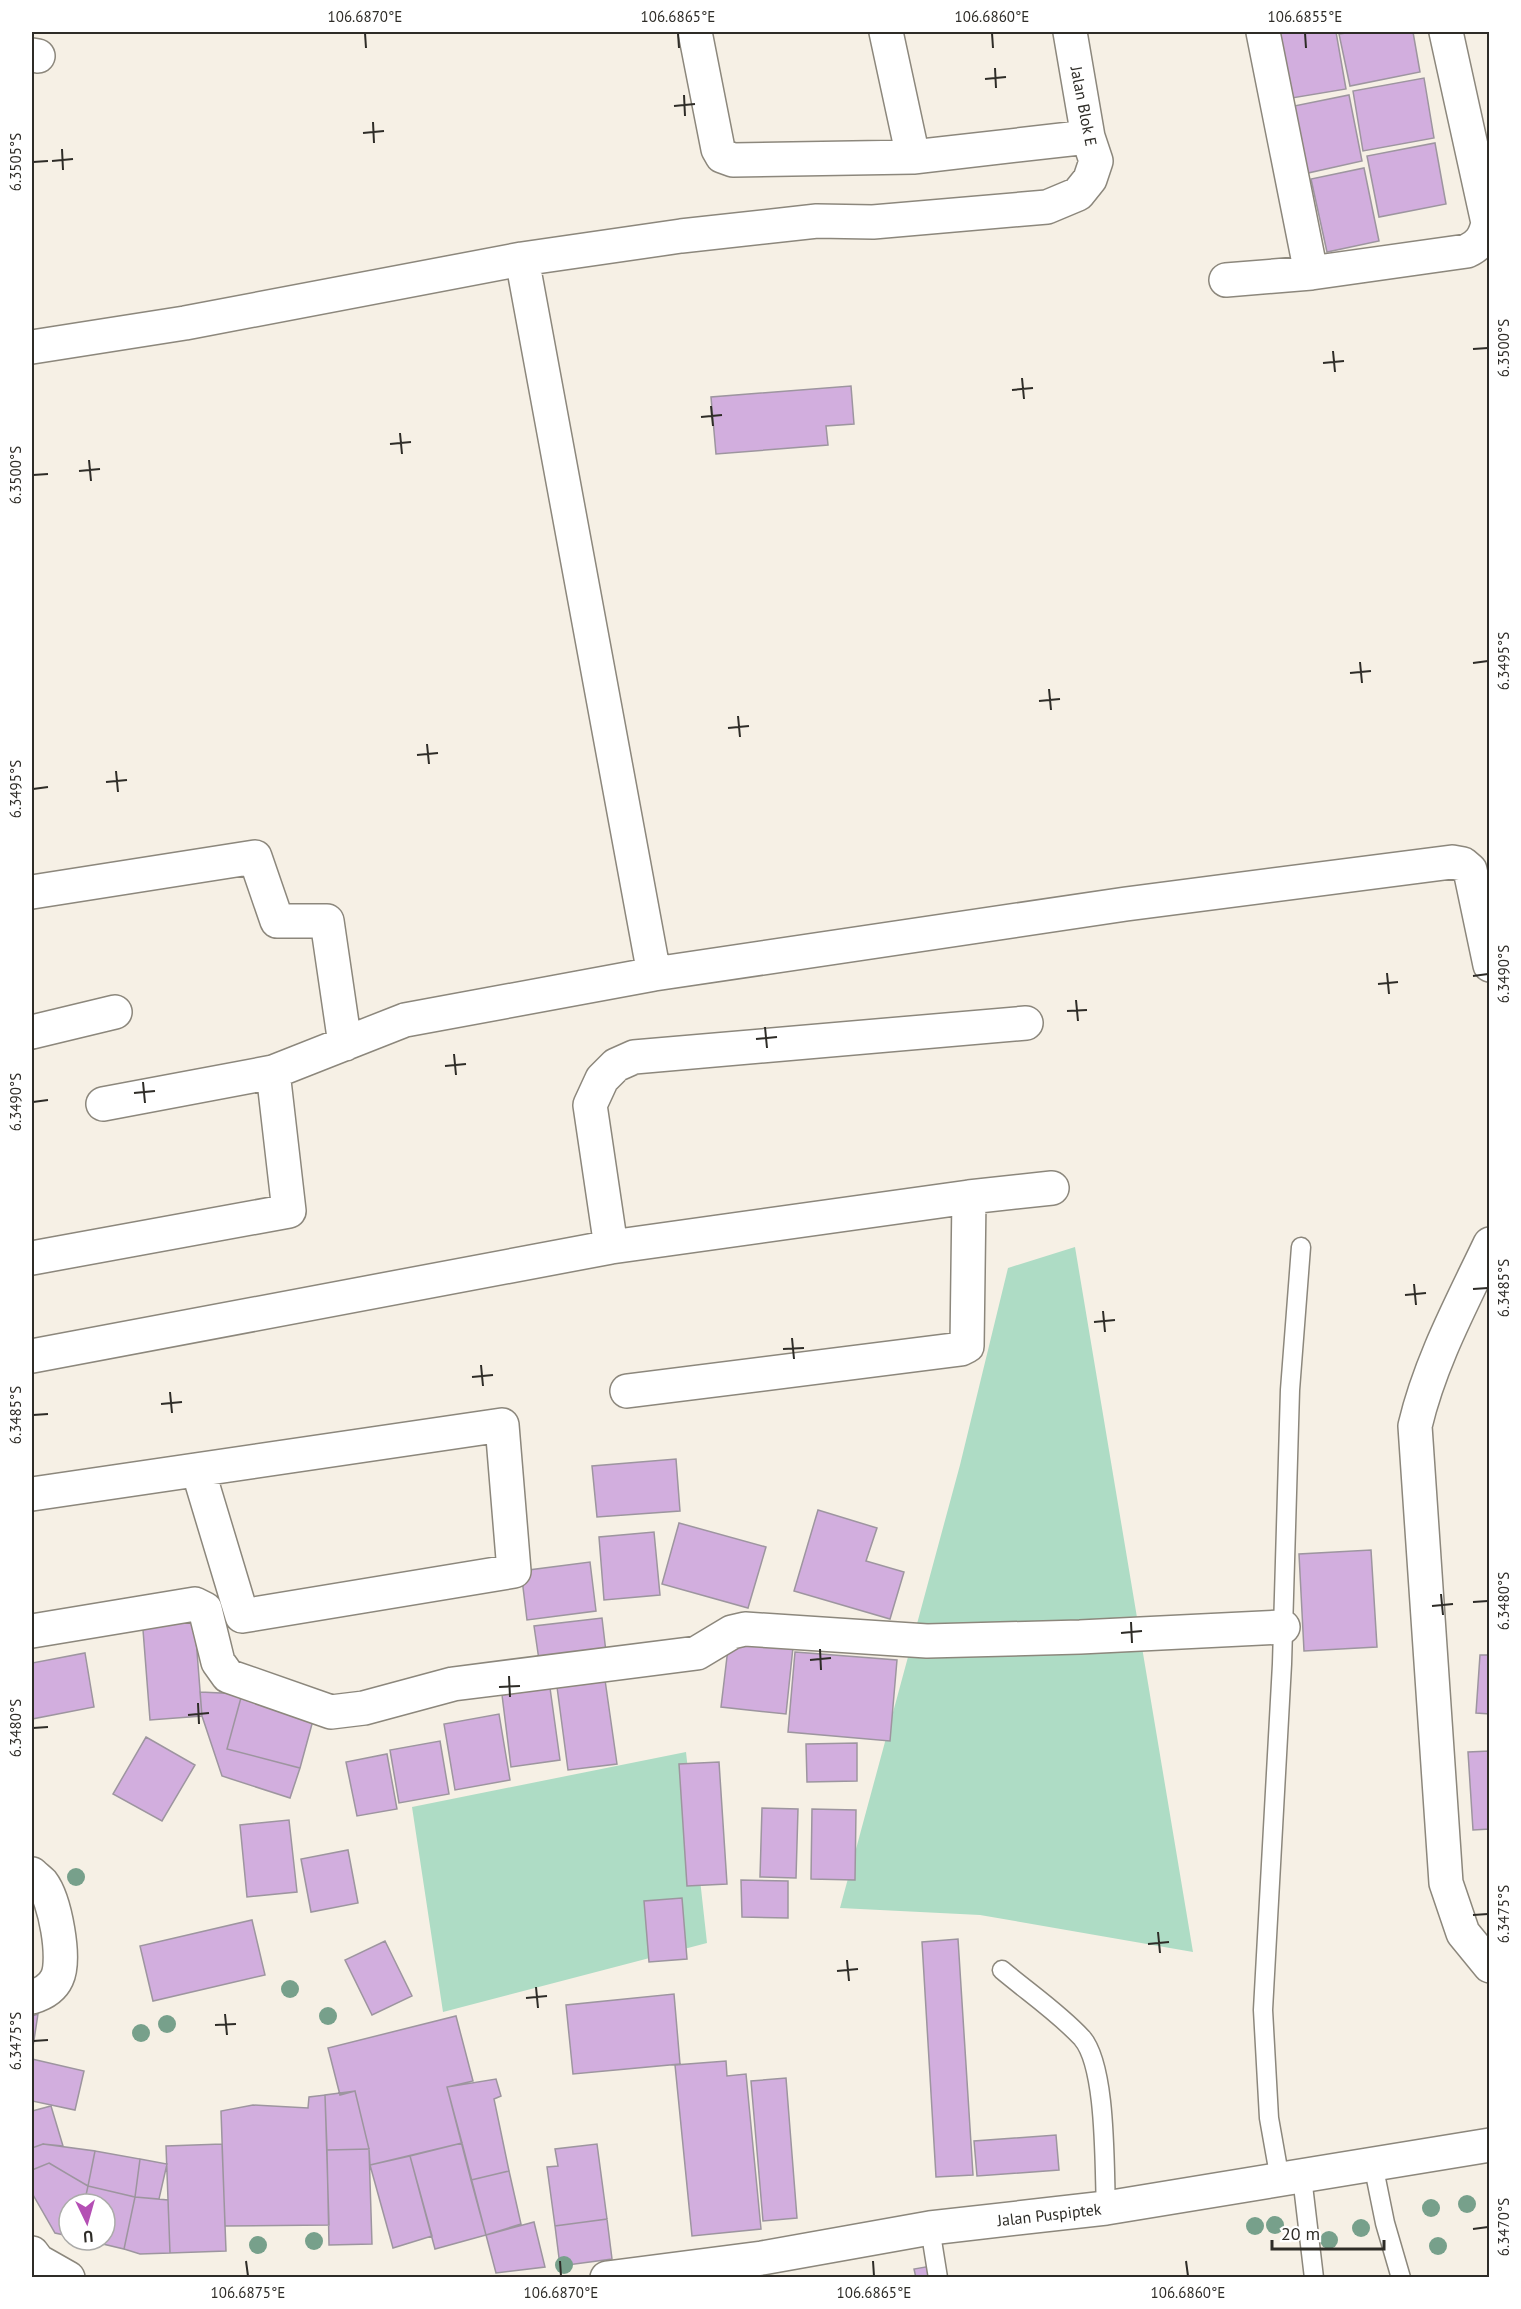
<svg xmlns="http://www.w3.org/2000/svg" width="1521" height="2309" viewBox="0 0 1521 2309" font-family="'PT Sans',sans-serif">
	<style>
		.green { fill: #aedcc5 }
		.building { fill: #d2aede; stroke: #9d959f; stroke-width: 1.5 }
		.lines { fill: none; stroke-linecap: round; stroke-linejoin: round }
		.service-casing { stroke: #8c877c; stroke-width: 21 }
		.minor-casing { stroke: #8c877c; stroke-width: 36 }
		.primary-casing { stroke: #8c877c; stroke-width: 36 }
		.service { stroke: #fff; stroke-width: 18 }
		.minor { stroke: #fff; stroke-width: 33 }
		.primary { stroke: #fff; stroke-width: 33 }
		.tree { fill: #77a08b }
		.ticks { fill: none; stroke: #2e2c27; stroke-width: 2 }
		.labels { text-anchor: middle; stroke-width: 4.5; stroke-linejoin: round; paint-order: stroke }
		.street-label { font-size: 16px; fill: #2e2c27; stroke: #fff }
		.neatline { fill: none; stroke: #2e2c27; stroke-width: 2 }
		.ticks-label { font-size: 15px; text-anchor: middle; fill: #2e2c27 }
	</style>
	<rect width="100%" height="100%" fill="#f6f0e5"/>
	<!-- green -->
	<path class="green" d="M1075,1247L1193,1952L980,1915L840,1908L960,1465L1008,1268Z
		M686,1752L707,1943L443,2012L412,1807Z"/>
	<!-- building -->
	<path class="building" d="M1280,32H1336L1346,89L1292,98Z
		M1353,32H1413L1420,72L1350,86L1339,34Z
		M1424,78L1434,138L1363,151L1353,91Z
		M1349,95L1362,161L1308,173L1294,106Z
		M1435,143L1446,204L1379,217L1367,156Z
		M1364,168L1379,241L1327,252L1311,179Z
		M851,386L854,424L826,426L828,445L716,454L711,397Z
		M676,1459L680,1511L597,1517L592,1466Z
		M818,1510L877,1528L866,1561L904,1572L890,1619L794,1591Z
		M679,1523L766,1547L748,1608L662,1584Z
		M654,1532L660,1595L604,1600L599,1537Z
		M1371,1550L1377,1647L1304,1651L1299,1554Z
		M590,1562L596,1611L527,1620L521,1571Z
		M194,1613L202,1716L150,1720L142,1617Z
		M602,1618L606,1652L539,1660L534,1626Z
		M729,1640L793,1647L786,1714L721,1707Z
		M795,1652L897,1660L890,1741L788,1732Z
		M85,1653L94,1707L32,1719V1663Z
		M1480,1655H1490V1714L1476,1713Z
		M605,1680L617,1764L568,1770L557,1687Z
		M550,1688L560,1760L511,1767L502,1695Z
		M200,1692L242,1694L227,1749L300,1768L290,1798L222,1776L202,1716Z
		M242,1694L315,1713L300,1768L227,1749Z
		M499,1714L510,1780L455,1790L444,1724Z
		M146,1737L195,1765L162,1821L113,1794Z
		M440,1741L449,1794L399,1803L390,1750Z
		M857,1743V1781L807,1782L806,1744Z
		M1490,1751V1829L1473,1830L1468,1752Z
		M387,1754L397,1809L357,1816L346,1762Z
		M719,1762L727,1884L687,1886L679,1764Z
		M762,1808L798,1809L796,1878L760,1877Z
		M812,1809L856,1810L855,1880L811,1879Z
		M289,1820L297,1892L247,1897L240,1825Z
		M348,1850L358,1903L311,1912L301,1859Z
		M741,1880L788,1881V1918L742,1917Z
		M682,1898L687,1959L649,1962L644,1901Z
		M252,1920L265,1975L153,2001L140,1946Z
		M958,1939L973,2175L936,2177L922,1942Z
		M385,1941L412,1996L372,2015L345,1960Z
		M674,1994L680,2064L573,2074L566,2005Z
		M38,2014L32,2053V2016Z
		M456,2016L473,2081L447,2087L462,2143L370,2165L369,2149L355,2091L340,2095L328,2048Z
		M32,2059L84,2071L75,2110L32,2101Z
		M726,2061L727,2076L746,2074L761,2229L692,2236L675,2065Z
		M786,2078L797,2218L763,2221L751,2081Z
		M496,2079L501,2096L494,2099L509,2171L471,2180L447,2087Z
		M355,2091L369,2149L327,2150L325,2095Z
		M325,2095L329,2225L225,2226L221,2111L253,2105L308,2108L309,2097Z
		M51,2106L63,2146L43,2144L32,2148V2111Z
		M1056,2135L1059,2170L977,2176L974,2141Z
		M462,2143L486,2235L435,2249L410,2156Z
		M43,2144L95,2151L88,2186L49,2163L32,2170V2148Z
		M222,2144L226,2251L170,2253L166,2146Z
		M597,2144L607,2219L555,2226L547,2167L558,2166L555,2149Z
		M369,2149L372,2244L329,2245L327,2150Z
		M95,2151L140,2159L135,2197L88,2186Z
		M410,2156L432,2236L393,2248L370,2165Z
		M140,2159L167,2164L159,2199L135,2197Z
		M49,2163L88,2186L84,2204H69V2236L55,2233L32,2193V2170Z
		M509,2171L521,2224L486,2235L471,2180Z
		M88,2186L135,2197L124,2249L86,2240H105V2204H84Z
		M135,2197L168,2200L170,2253L140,2254L124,2249Z
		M607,2219L612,2259L560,2266L555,2226Z
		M534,2222L545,2267L496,2273L486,2235Z
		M931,2266L933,2278H916L914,2269Z"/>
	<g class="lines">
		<defs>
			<path id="service" d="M1002,1970C1028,1992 1059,2013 1082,2038C1107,2067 1104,2168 1106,2208
				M1373,2164L1385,2223L1401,2278
				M1302,2177L1314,2278
				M1280,2180L1269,2118L1263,2010L1282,1664L1290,1390L1301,1247
				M930,2228L938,2278"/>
			<path id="minor" d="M695,32L718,149L722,156L733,160L913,157L886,32
				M1263,32L1311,273
				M32,55L38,56
				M913,157L1088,137
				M522,259L654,974
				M1226,280L1311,273L1467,251C1480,245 1485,237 1488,223L1446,32
				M32,347L185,323L522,259L681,236L817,221L873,222L1047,207L1078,194L1090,179L1096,161L1088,137L1070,32
				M32,892L255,857L277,921H327L345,1044
				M32,1032L115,1012
				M103,1104L273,1072
				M1490,1244C1462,1303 1430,1362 1415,1426L1446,1883L1463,1933L1490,1966
				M611,1247L969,1197L1052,1188
				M32,1258L289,1211L273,1072L405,1020L654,974L1126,904L1452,862L1463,864L1470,870L1490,965
				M32,1356L611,1247L590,1105L602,1079L616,1065L634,1057L1026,1023
				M627,1391L961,1349L967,1346L969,1197
				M32,1494L502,1425L514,1571L242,1616L198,1470
				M32,1631L195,1604L205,1609L218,1662L228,1676L331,1712L364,1708L453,1684L697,1653L732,1632L745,1629L927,1641L1080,1637L1283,1627
				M32,1874C35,1877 39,1880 42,1883C55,1900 66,1959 57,1978C52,1989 42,1994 32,1997"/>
			<g id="primary">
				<path d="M32,2253L38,2261L68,2278"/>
				<path id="s1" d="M607,2278L762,2258L930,2228L1106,2208L1490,2145"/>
			</g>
		</defs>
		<!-- service casing -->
		<use href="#service" class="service-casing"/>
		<!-- minor casing -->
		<use href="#minor" class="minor-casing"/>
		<!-- primary casing -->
		<use href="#primary" class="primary-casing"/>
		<!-- service -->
		<use href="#service" class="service"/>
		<!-- minor -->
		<use href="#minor" class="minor"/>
		<!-- primary -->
		<use href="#primary" class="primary"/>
	</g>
	<!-- trees -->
	<g class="tree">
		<circle cx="76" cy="1877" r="9"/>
		<circle cx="290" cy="1989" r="9"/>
		<circle cx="328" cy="2016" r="9"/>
		<circle cx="167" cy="2024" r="9"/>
		<circle cx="141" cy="2033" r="9"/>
		<circle cx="1467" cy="2204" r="9"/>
		<circle cx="1431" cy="2208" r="9"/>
		<circle cx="1275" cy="2225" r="9"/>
		<circle cx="1255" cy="2226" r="9"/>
		<circle cx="1361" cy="2228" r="9"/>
		<circle cx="1329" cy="2240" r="9"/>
		<circle cx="314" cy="2241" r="9"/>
		<circle cx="258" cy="2245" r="9"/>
		<circle cx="1438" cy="2246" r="9"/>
		<circle cx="564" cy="2265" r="9"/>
	</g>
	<!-- ticks -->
	<path class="ticks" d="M365,33L366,48M678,33L679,48M992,33L993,48M1305,33L1306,48M995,68L996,88M985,79L1006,77M684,95L685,116M674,106L695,104M373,122L374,143M363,133L384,131M62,149L63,170M52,161L73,159M33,162L48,161M1473,349L1488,348M1333,351L1335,372M1323,363L1344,361M1022,378L1024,399M1012,390L1033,388M711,406L713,426M701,417L722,415M400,433L402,454M390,444L411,442M89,460L91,481M79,471L100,469M33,475L48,474M1360,662L1362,683M1473,663L1488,661M1350,673L1371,671M1049,689L1051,710M1039,701L1060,699M738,716L740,737M728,728L749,726M427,744L429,764M417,755L438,753M116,771L118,792M106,782L127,780M33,789L48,787M1387,973L1389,994M1473,976L1488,974M1378,984L1398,982M1076,1000L1078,1021M1067,1011L1087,1010M765,1027L767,1048M756,1039L777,1037M454,1054L456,1075M445,1066L466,1064M143,1082L145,1103M134,1093L155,1091M33,1102L48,1100M1414,1284L1416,1305M1473,1289L1488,1288M1405,1295L1426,1293M1103,1311L1105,1332M1094,1322L1115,1320M792,1338L794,1359M783,1349L804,1348M481,1365L483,1386M472,1377L493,1375M170,1392L172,1413M161,1404L182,1402M33,1415L48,1414M1441,1594L1443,1615M1473,1602L1488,1601M1432,1606L1453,1604M1131,1622L1132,1643M1121,1633L1142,1631M820,1649L821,1670M810,1660L831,1658M509,1676L510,1697M499,1687L520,1686M198,1703L199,1724M188,1715L209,1713M33,1728L48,1727M1473,1915L1488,1914M1158,1932L1160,1953M1148,1944L1169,1942M847,1960L849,1981M837,1971L858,1969M536,1987L538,2008M526,1998L547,1996M225,2014L227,2035M215,2025L236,2024M33,2041L48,2040M1473,2229L1488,2227M246,2261L248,2276M560,2261L561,2276M873,2261L874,2276M1186,2261L1188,2276"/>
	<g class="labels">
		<!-- street labels -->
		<g class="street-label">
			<text transform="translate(1084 106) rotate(79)" y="6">Jalan Blok E</text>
			<text dy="6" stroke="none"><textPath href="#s1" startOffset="447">Jalan Puspiptek</textPath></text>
		</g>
	</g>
	<!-- border -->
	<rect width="1521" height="2309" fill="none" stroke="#ffffff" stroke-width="66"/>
	<!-- north arrow -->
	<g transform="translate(87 2222) rotate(175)"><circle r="28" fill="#ffffff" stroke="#ababa9" stroke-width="1.5"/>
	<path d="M0-4.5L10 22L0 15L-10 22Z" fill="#b44fb4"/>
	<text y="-9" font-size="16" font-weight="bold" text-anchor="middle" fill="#2e2c27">U</text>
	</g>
	<!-- scale -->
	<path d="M1272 2240v9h112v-9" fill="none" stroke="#2e2c27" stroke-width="3"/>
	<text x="1281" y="2240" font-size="18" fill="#2e2c27" stroke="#ffffff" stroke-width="4.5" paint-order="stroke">20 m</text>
	<rect x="33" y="33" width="1455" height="2243" class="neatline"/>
	<g class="ticks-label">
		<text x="365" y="22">106.6870°E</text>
		<text x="678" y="22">106.6865°E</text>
		<text x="992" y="22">106.6860°E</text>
		<text x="1305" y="22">106.6855°E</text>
		<text transform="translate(16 162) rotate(-90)" y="5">6.3505°S</text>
		<text transform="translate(1504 348) rotate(-90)" y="5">6.3500°S</text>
		<text transform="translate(16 475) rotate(-90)" y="5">6.3500°S</text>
		<text transform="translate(1504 661) rotate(-90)" y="5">6.3495°S</text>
		<text transform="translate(16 789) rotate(-90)" y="5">6.3495°S</text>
		<text transform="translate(1504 974) rotate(-90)" y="5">6.3490°S</text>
		<text transform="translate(16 1102) rotate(-90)" y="5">6.3490°S</text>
		<text transform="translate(1504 1288) rotate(-90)" y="5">6.3485°S</text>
		<text transform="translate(16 1415) rotate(-90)" y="5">6.3485°S</text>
		<text transform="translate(1504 1601) rotate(-90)" y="5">6.3480°S</text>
		<text transform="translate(16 1728) rotate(-90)" y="5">6.3480°S</text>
		<text transform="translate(1504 1914) rotate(-90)" y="5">6.3475°S</text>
		<text transform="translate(16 2041) rotate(-90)" y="5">6.3475°S</text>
		<text transform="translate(1504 2227) rotate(-90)" y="5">6.3470°S</text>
		<text x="248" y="2298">106.6875°E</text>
		<text x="561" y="2298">106.6870°E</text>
		<text x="874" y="2298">106.6865°E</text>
		<text x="1188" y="2298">106.6860°E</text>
	</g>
</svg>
